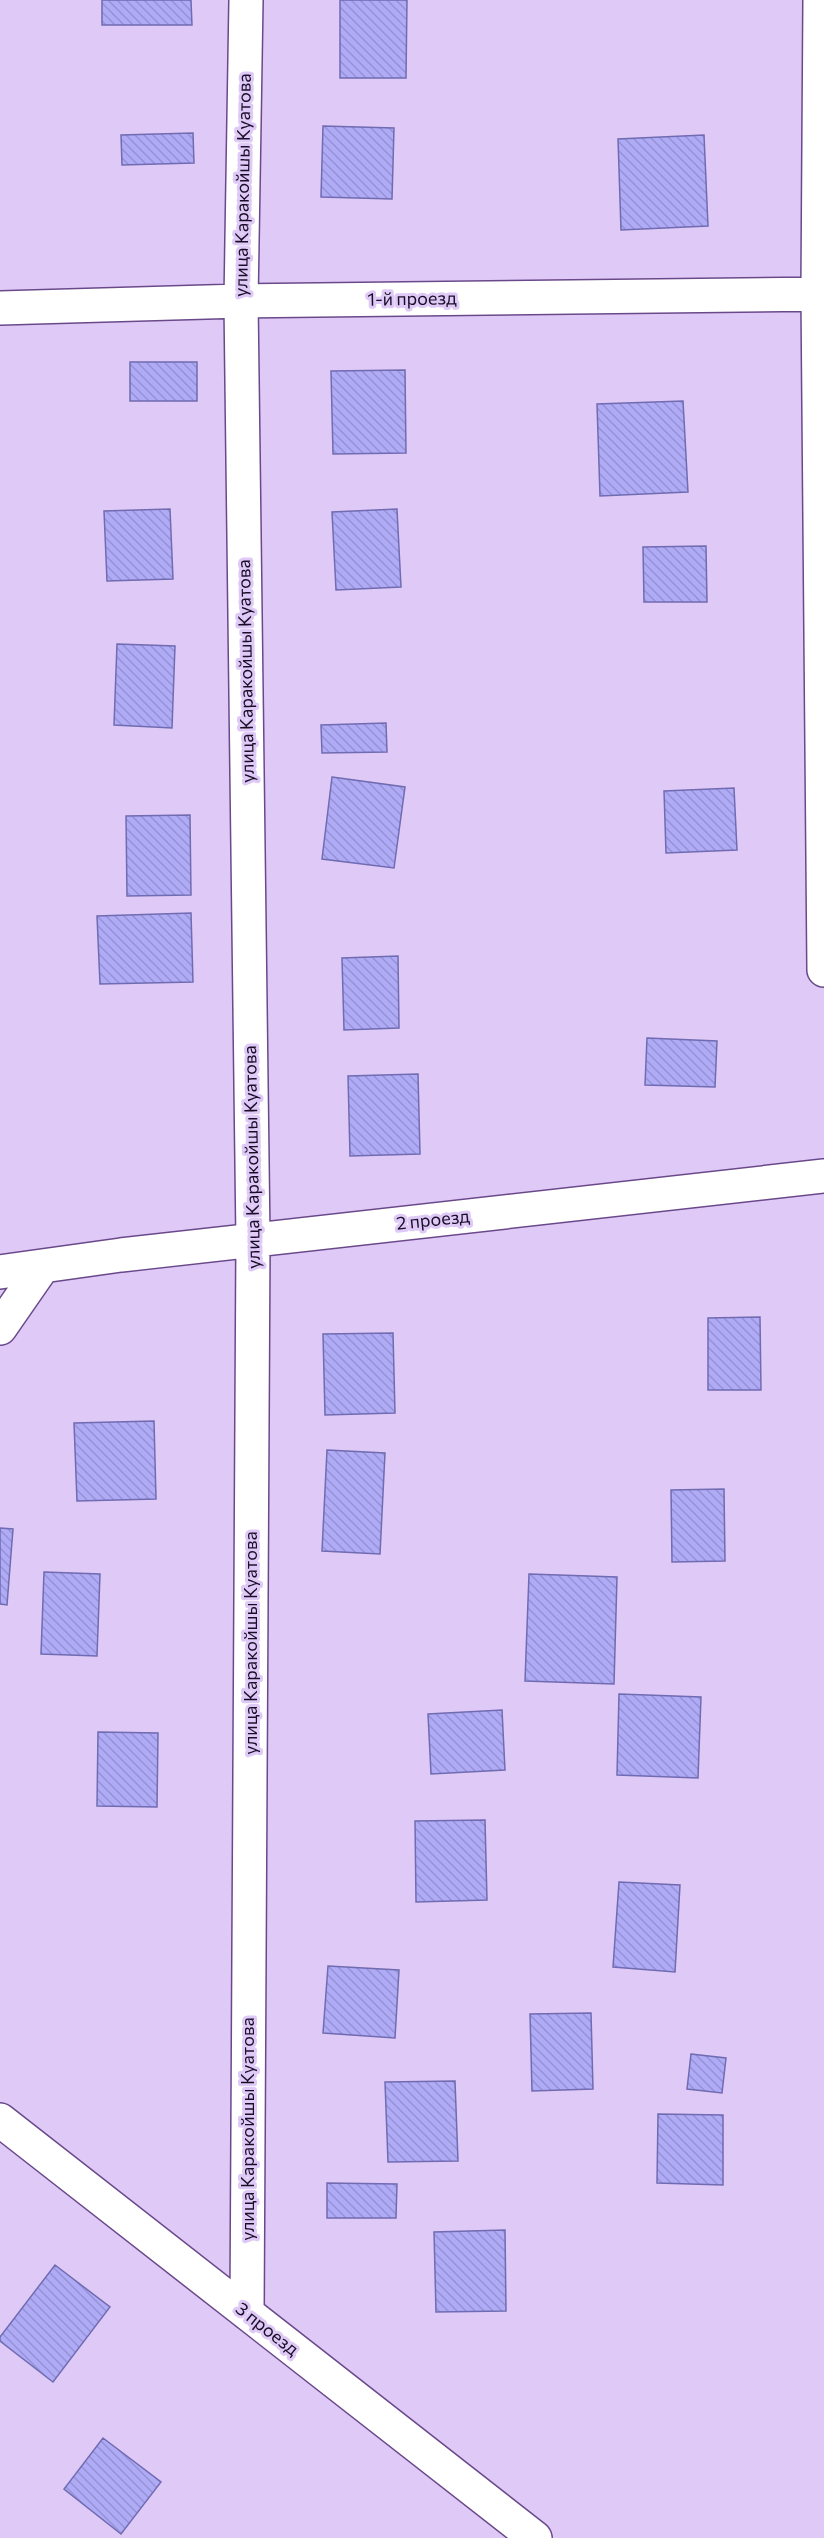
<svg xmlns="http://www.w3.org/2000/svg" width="824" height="2538" viewBox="0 0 824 2538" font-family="Commissioner,sans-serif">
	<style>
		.building { fill: url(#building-back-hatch); stroke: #716bb1; stroke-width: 1.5 }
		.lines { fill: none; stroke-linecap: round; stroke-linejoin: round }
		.minor-casing { stroke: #6a498a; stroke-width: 36 }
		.minor { stroke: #fff; stroke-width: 33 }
		.labels { text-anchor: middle; stroke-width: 6; stroke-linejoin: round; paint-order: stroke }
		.street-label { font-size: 18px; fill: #1a0d27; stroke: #dfcaf7 }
	</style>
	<defs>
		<pattern id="building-back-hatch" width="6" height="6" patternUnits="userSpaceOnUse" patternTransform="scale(1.5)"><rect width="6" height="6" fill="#afabf7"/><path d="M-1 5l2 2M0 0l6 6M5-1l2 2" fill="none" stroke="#9692d4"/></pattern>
	</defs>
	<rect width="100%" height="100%" fill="#dfcaf7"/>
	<!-- building -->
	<path class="building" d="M102,0H191L192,25H102Z
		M340,0H407L406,78H340Z
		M323,126L394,128L392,199L321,197Z
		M193,133L194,163L122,165L121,135Z
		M704,135L708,226L621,230L618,139Z
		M130,362H197V401H130Z
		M405,370L406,453L333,454L331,371Z
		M683,401L688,492L600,496L597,404Z
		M170,509L173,579L107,581L104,511Z
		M397,509L401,587L336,590L332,512Z
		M706,546L707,602H644L643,547Z
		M117,644L175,646L172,728L114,725Z
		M386,723L387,752L322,753L321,725Z
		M332,777L405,787L394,868L322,859Z
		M734,788L737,850L666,853L664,791Z
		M190,815L191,895L127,896L126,816Z
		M191,913L193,982L100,984L97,916Z
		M398,956L399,1028L344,1030L342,958Z
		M647,1038L717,1041L715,1087L645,1085Z
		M418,1074L420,1154L350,1156L348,1076Z
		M760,1317L761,1390H708V1318Z
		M393,1333L395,1413L325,1415L323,1334Z
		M154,1421L156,1499L77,1501L74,1423Z
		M327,1450L385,1453L380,1554L322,1551Z
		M724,1489L725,1561L672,1562L671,1490Z
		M0,1528L13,1529L7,1605L0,1604Z
		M44,1572L100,1574L97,1656L41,1654Z
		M529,1574L617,1577L614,1684L525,1681Z
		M619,1694L701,1697L698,1778L617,1775Z
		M502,1710L505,1770L431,1774L428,1714Z
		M98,1732L158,1733L157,1807L97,1806Z
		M485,1820L487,1900L416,1902L415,1821Z
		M619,1882L680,1885L675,1972L613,1967Z
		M328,1966L399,1970L395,2038L323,2033Z
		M591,2013L593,2089L532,2091L530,2014Z
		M691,2054L726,2058L722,2093L687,2089Z
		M455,2081L458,2161L388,2162L385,2082Z
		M658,2114L723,2115V2185L657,2183Z
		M327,2183L397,2184L396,2218H327Z
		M505,2230L506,2311L436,2312L434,2232Z
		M55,2265L110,2307L53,2382L0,2341V2337Z
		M103,2438L161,2482L121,2534L64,2489Z"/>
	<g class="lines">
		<defs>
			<path id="minor" d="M246,0L241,301L253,1240L247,2313
				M820,0L818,293L824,970
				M0,308L241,301L824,294
				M0,1272L121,1255L824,1176
				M0,1328L43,1266
				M0,2120L535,2538"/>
		</defs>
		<!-- minor casing -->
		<use href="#minor" class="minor-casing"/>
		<!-- minor -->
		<use href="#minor" class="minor"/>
	</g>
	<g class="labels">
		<!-- street labels -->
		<g class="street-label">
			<text transform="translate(243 185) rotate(-89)" y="6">улица Каракойшы Куатова</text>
			<text transform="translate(412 299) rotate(-1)" y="6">1-й проезд</text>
			<text transform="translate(246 671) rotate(-91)" y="6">улица Каракойшы Куатова</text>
			<text transform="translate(252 1157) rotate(-91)" y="6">улица Каракойшы Куатова</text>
			<text transform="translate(433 1220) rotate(-6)" y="6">2 проезд</text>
			<text transform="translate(251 1643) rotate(-90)" y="6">улица Каракойшы Куатова</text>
			<text transform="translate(248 2129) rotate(-90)" y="6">улица Каракойшы Куатова</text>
			<text transform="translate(267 2329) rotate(38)" y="6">3 проезд</text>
		</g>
	</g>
</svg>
